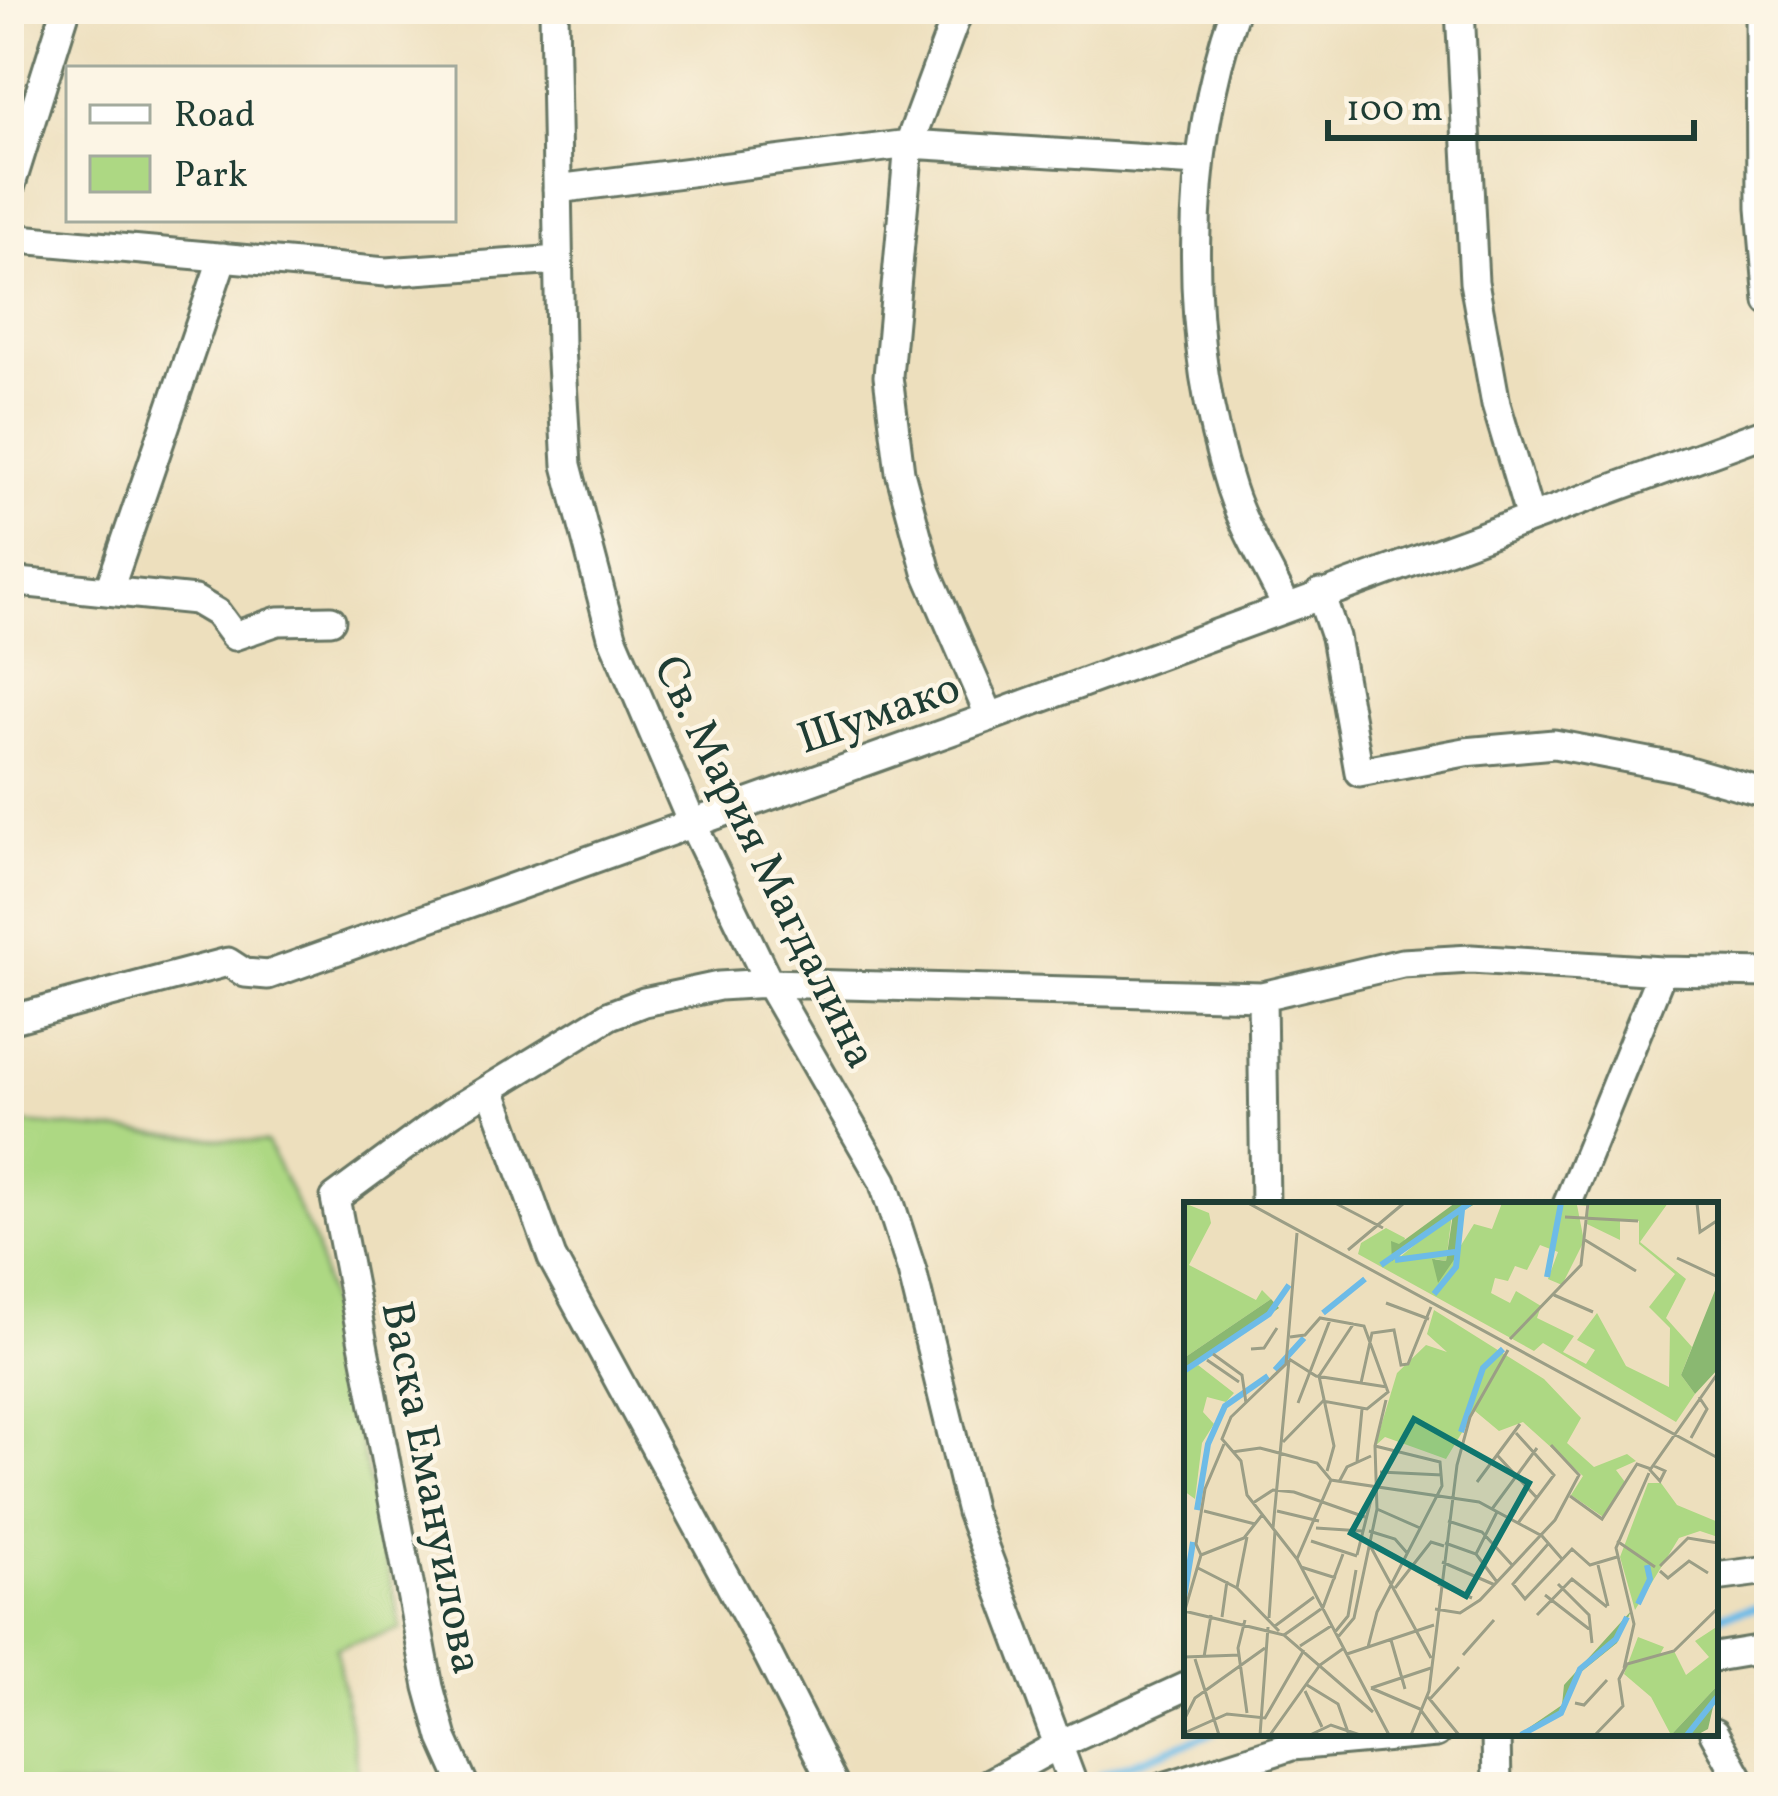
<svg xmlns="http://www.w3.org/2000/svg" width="1778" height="1796" viewBox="0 0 1778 1796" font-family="Vollkorn,serif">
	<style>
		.green { fill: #add883; stroke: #668a5c; stroke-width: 3 }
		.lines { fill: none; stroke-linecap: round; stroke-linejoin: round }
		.stream { stroke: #6dbbe7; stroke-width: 8 }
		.minor-casing { stroke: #677664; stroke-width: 33 }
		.minor { stroke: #fff; stroke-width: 27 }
		.labels { text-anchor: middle; stroke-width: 9; stroke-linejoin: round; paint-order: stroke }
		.street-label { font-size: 45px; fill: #1f3d34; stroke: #fcf5e5 }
		.inset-river { fill: none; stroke: #6dbbe7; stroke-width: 6 }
		.inset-road { fill: none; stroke: #9b9e86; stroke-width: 3 }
		.view { fill: #0f766e; fill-opacity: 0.15; stroke: #0f766e; stroke-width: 6 }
		.inset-edge { fill: none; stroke: #1f3d34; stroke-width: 6 }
	</style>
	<rect width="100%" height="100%" fill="#fcf5e5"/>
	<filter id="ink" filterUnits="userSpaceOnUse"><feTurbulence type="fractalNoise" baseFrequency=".00833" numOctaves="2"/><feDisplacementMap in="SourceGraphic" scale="24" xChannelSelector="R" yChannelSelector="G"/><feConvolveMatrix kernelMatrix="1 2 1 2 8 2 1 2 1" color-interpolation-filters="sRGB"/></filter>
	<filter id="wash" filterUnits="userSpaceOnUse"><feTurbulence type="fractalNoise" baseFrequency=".004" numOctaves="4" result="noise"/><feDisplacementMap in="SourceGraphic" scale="48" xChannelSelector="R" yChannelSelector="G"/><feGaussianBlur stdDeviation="2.7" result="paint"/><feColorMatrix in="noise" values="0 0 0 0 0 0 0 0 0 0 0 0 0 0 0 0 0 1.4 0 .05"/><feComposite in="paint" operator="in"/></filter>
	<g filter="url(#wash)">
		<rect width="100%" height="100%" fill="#eddfbd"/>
		<!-- green -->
		<path class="green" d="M9,1122L267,1143L316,1245L401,1629L336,1648L361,1787H9Z"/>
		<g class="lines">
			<!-- stream -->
			<path class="stream" d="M1715,1616L1769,1606
				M1082,1787L1103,1774L1213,1733"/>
		</g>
	</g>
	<g filter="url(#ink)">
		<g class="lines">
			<defs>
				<path id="minor" d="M554,9L560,347L567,465L612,636L691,821L769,983L883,1181L912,1271L971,1512L1074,1787
					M959,9L909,144L888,376L900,472L927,572L990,717
					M1235,9C1183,156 1183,341 1231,489C1244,529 1268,568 1286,606
					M1460,9L1474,282L1496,404L1530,518
					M1760,9L1761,208L1769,301
					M557,189L909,144L1198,162
					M9,191L66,9
					M9,238L386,272L559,260
					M9,581L195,600L217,613L234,636L278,621L331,620
					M109,590L223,257
					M1320,593L1335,637L1359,772L1465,752L1554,744L1675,767L1769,794
					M1262,996L1265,1205
					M9,1020L228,962L245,973L268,975L990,717L1769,431
					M491,1089L552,1258L768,1655L835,1787
					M1567,1205L1662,971
					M1715,1577L1769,1570
					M1715,1657L1769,1648
					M1496,1733L1497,1787
					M1714,1733L1744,1787
					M465,1787L443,1738L429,1687L335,1198L450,1113L610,1015L644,1002L719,986L769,983L1262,996L1402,963L1471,959L1662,971L1769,973
					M982,1787L1058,1745L1187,1686
					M1164,1787L1292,1746L1436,1733"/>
			</defs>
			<!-- minor casing -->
			<use href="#minor" class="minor-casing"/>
			<!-- minor -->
			<use href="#minor" class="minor"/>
		</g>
	</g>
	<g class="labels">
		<!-- street labels -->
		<g class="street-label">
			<text transform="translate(878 711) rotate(-19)" y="16">Шумако</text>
			<text transform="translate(767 861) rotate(64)" y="16">Св. Мария Магдалина</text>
			<text transform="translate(434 1487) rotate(79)" y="16">Васка Емануилова</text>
		</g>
	</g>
	<!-- overview -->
	<g transform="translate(1184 1202)">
		<rect width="534" height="534" fill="#eddfbd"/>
		<path d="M0,1L25,11L27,21L5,63L72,98L78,88L87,97L0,156ZM318,1H484L456,40L502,77L482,116L508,145L497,173L511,192L492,220L359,141L350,149L174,52L177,41L202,26L221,36L216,55L268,12L262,59L251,57L257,76L290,22L308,27ZM393,3L405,4L403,22L436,38V19H455V42L491,72L465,105L486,126L485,185L442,164L413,111L393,138L411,148L402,162L379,150L390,134L353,116L357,104L332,89L326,101L307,91L311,76L324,79L331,64L343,68L356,43L374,50L364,77L378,83L400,39ZM250,108L360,177L397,216L383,241L410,265L443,252L452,259L432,268L441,280L419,315L387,293L399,274L339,220L315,229L291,209L262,257L201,235L191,244L213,171L242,143L263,150L243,132ZM14,163L50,191L42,200L23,195L19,210L30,222L18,241L11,297L0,289V171ZM464,281H477L493,303L534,320V335L516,329L495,336L451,408L436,355ZM534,424V483L487,533L467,495L440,472L454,435L480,445L475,454L490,449L502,473L525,455L511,439Z" fill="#add883" fill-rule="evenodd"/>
		<path d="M271,1H293L280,8L274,52L254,81L248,57L262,59L269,12L208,59L207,39L215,42ZM534,81V167L511,192L497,173ZM87,97L95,106L0,171V156ZM447,409L433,441L397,470L378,513L334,533L378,503L380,483ZM534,483L524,527L513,533H487Z" fill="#8ab871"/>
		<path class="inset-river" d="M211,58L271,50M197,63L286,1M363,75L377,1M250,92L272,65L278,8M139,111L181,77M91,168L120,136M0,169L85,112L105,83M277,230L299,166L319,147M13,308L24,242L41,204L84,174M0,396L9,340M454,402L466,377L463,363M337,533L377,511L396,467L432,437L443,415M503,533L534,494"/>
		<path class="inset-road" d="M64,1L534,256M151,1L199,26M513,1L516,30L534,18M381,15L454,19M113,31L102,162L47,215L38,237L57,259L63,293L113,357L205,533M401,38L452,69M164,48L220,1M493,56L534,75M370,93L409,110M202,101L245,117M326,137L397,63L404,1M67,147L80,146L93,126M29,152L58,173L62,201M105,157L132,174L203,185M23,158L55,180M177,181L188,131L210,128L217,163L224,162L247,105M114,201L146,118M332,231L370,273L334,321M507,236L523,207L515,195M99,240L139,199L183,207L204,190L180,124L136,116L121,133L106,135M48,250L76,246L133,261L147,278L295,300L358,334L378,357M313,253L353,296M173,260L178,207M470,264L481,269L476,279L466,268L534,171M143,269L150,244L135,174L170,121M196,270L258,273M155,280L163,265L187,254M293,280L336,222M386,294L418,317L453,262L467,267M69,301L89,288L110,290L181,315M193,307L236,326M308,307L353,246M20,309L71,322M93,309L135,319M264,319L298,330L329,364M89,326L105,158M132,326L178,329M185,329L211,337L224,352M183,338L247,456M127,339L173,354M433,339L471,365M261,341L292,352L313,380M364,342L329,382L341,397L388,347L406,363L433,355M292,352L313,310M17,353L60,336L78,313M173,353L190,286M113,357L147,278M258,360L311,383M414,363L424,404M476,364L504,336L534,341M12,365L53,386L95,429M117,365L152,376M476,369L484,376L505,359L524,371M254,382L288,396M374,382L405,413L408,441M53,386L63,335M211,386L247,340L260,344M361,393L405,427M251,407L276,411L296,398L371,318L395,273L367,243M138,408L159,352M0,409L100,433L189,510M0,411L17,353L12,342L21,287L40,242M353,413L388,377L423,405M38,415L43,379M85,416L91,329M61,418L54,446L63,511M91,424L130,395M151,430L164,414L172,368M100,433L137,407M154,435L170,416L193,307L191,244L202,198M207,438L221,487M116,444L147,424M184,445L193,410L258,284L256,260L191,244M163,452L250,423M279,453L310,418M0,455L56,453M20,455L27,413M11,457L35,533M440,466L450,422L432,346L465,271M123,483L154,502L165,533M187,486L236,507L255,533M187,486L247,466M121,489L138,525M244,495L275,533M246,497L275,465M391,501L400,503L423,478M0,518L11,496L81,446M0,531L43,512L81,516L120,448M76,533L84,425M86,533L136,463L160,446M126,533L147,523L176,533M227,533L245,489L273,263L286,215L324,148M411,533L439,504L435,477L443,462L490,449L534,406"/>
		<path class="view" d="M230,217L345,281L282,394L167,331Z"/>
		<rect width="534" height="534" class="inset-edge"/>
	</g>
	<!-- margin -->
	<rect width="1778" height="1796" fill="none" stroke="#fcf5e5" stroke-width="48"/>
	<!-- legend -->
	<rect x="66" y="66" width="390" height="156" fill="#fcf5e5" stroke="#a4ab9e" stroke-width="3"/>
	<rect x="90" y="105" width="60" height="18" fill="#ffffff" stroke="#a4ab9e" stroke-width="3"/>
	<text x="174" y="126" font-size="36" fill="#1f3d34">Road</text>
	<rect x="90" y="156" width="60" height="36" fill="#add883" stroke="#a4ab9e" stroke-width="3"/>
	<text x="174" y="186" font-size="36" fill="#1f3d34">Park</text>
	<!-- scale -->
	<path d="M1328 120v18h366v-18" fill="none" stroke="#1f3d34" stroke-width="6"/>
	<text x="1346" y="120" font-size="36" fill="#1f3d34" stroke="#fcf5e5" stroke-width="9" paint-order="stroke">100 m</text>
</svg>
